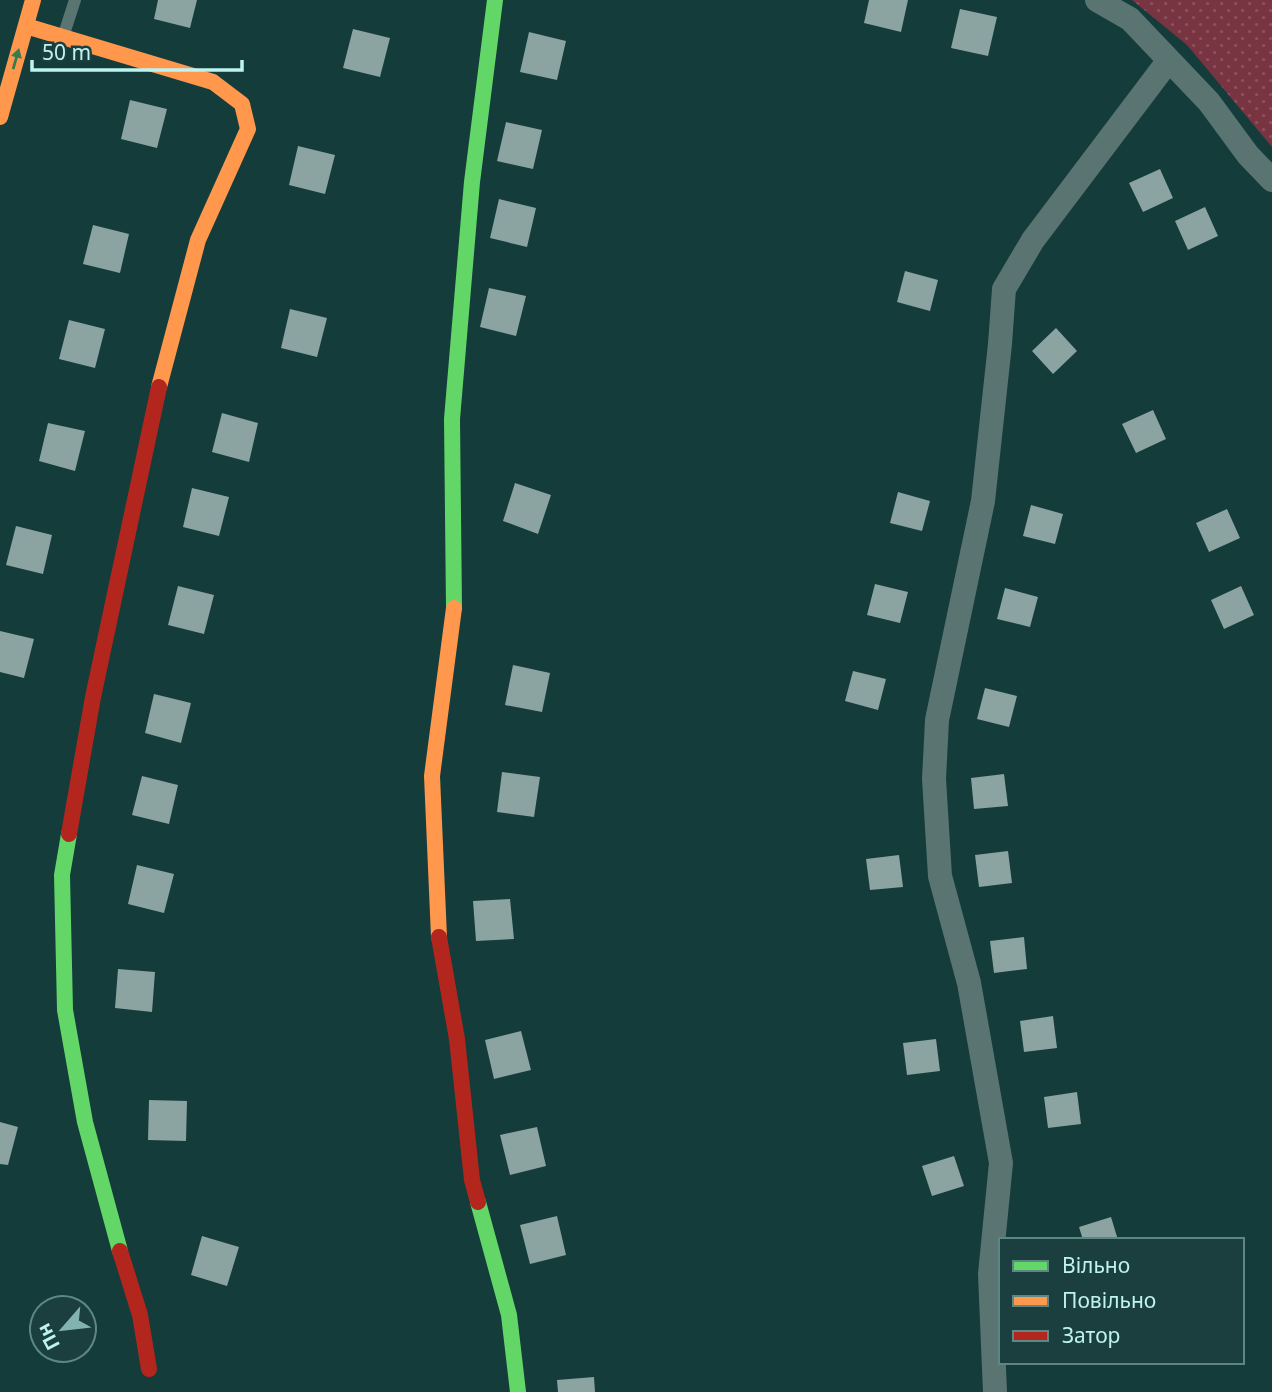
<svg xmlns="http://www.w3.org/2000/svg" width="1272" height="1392" viewBox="0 0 1272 1392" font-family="'Noto Sans',sans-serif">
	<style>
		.grass { fill: url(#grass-dots) }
		.building { fill: #8ba3a1 }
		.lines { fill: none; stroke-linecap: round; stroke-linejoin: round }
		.lane { stroke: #5a7472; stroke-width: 12 }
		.street { stroke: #5a7472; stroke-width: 24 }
		.fast { stroke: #63d668; stroke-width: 16 }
		.slow { stroke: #ff974d; stroke-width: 16 }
		.jam { stroke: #b3261e; stroke-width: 16 }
		.oneway { fill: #377b4f }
	</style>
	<defs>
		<pattern id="grass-dots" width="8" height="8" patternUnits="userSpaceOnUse" patternTransform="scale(1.75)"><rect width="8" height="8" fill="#793441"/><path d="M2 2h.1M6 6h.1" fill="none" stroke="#8a525d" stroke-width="1.8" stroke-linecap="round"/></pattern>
	</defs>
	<rect width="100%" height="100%" fill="#133c3b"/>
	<!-- grass -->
	<path class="grass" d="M1132,0H1272V147L1187,45Z"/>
	<!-- building -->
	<path class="building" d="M158,0H197L190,28L154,19Z
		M869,0H908L901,32L864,23Z
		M960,9L997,17L988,56L951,48Z
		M353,29L390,38L380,77L343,68Z
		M529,32L566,41L557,80L520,72Z
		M130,100L167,109L157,148L121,139Z
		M506,122L542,130L533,169L497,161Z
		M298,146L335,155L325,194L289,185Z
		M1160,169L1173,198L1143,212L1129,183Z
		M499,199L536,208L527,247L490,238Z
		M1205,207L1218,236L1188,250L1175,221Z
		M93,225L129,234L120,273L83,264Z
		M905,271L938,280L930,311L897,302Z
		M489,288L526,296L516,336L480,327Z
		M290,309L327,318L317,357L281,348Z
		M69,320L105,329L95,368L59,359Z
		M1056,328L1077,351L1053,374L1032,351Z
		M1153,410L1166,439L1136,453L1122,424Z
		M222,413L258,423L249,462L212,452Z
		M48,423L85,431L75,471L39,461Z
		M515,483L551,495L538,534L503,521Z
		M192,488L229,497L219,536L183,527Z
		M898,492L930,501L922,531L890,523Z
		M1031,505L1063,514L1055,544L1023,536Z
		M1227,509L1240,538L1209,552L1196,523Z
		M16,526L52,535L43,574L6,565Z
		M875,584L908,592L900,623L867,615Z
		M178,586L214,595L204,634L168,625Z
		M1241,586L1254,615L1224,629L1211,600Z
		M1005,588L1038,597L1030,627L997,619Z
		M0,631L34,639L24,678L0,672Z
		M513,665L550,673L542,712L505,705Z
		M853,671L886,679L878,710L845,701Z
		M985,688L1017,696L1009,727L977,719Z
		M154,694L191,703L181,743L145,733Z
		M502,772L540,777L534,817L497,812Z
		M1004,774L1008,806L974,809L971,778Z
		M142,776L178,785L169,824L132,815Z
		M1008,851L1012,883L979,887L975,855Z
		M899,855L903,887L870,890L866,859Z
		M137,865L174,874L164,913L128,904Z
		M510,899L514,939L476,941L473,901Z
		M1024,937L1027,969L994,973L990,941Z
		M118,969L155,972L152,1012L115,1008Z
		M1053,1016L1057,1048L1024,1052L1020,1021Z
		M521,1031L531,1070L494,1079L485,1040Z
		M936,1039L940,1071L907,1075L903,1043Z
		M1077,1092L1081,1124L1048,1128L1044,1097Z
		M149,1100L187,1101L186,1141L148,1140Z
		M0,1122L18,1127L8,1165L0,1164Z
		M537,1127L546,1166L510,1175L500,1135Z
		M954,1156L964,1186L932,1196L922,1166Z
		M557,1216L566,1255L530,1264L520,1225Z
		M1111,1217L1118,1240H1083L1079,1227Z
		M202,1236L239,1247L227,1286L191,1275Z
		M594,1377L595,1392H558L557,1380Z"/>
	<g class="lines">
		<!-- lane -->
		<path class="lane" d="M63,37L75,0"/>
		<!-- street -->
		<path class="street" d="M1097,0L1130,19L1169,60L1209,102L1248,155L1272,180
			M995,1392L990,1274L1001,1163L969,983L940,876L934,779L937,720L983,501L1000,344L1004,289L1033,240L1169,60"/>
		<!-- fast -->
		<path class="fast" d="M454,608L452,419L472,182L495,0
			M69,834L62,875L65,1010L85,1122L120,1251
			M478,1202L509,1315L518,1392"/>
		<!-- slow -->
		<path class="slow" d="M26,26L213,82L242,104L248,129L198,240L159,387
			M0,117L33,0
			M439,937L432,776L454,608"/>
		<!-- jam -->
		<path class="jam" d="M69,834L93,697L159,387
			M439,937L457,1039L472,1180L478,1202
			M120,1251L140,1315L149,1369"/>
	</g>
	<!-- one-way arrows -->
	<defs><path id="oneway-solid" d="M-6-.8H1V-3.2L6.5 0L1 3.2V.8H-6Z" transform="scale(1.75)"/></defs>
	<use class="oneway" href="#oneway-solid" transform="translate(16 59) rotate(-74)"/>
	<!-- legend -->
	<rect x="999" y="1238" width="245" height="126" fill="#1a3f3e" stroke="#5c8785" stroke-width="2"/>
	<rect x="1013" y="1261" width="35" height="10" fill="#63d668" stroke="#5c8785" stroke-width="2"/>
	<text x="1062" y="1273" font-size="21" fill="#bef3f0">Вільно</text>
	<rect x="1013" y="1296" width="35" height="10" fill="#ff974d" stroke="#5c8785" stroke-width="2"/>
	<text x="1062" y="1308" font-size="21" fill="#bef3f0">Повільно</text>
	<rect x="1013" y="1331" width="35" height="10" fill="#b3261e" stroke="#5c8785" stroke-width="2"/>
	<text x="1062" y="1343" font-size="21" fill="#bef3f0">Затор</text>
	<!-- north arrow -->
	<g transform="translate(63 1329) rotate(242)"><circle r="33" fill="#1a3f3e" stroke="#5c8785" stroke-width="2"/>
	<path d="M0-5L12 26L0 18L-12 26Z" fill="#82b3b1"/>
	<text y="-10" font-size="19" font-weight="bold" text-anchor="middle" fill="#bef3f0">Пн</text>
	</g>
	<!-- scale -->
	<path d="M32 60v10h210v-10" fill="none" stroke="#bef3f0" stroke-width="3.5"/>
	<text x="42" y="60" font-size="21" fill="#bef3f0" stroke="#1a3f3e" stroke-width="5" paint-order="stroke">50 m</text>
</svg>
